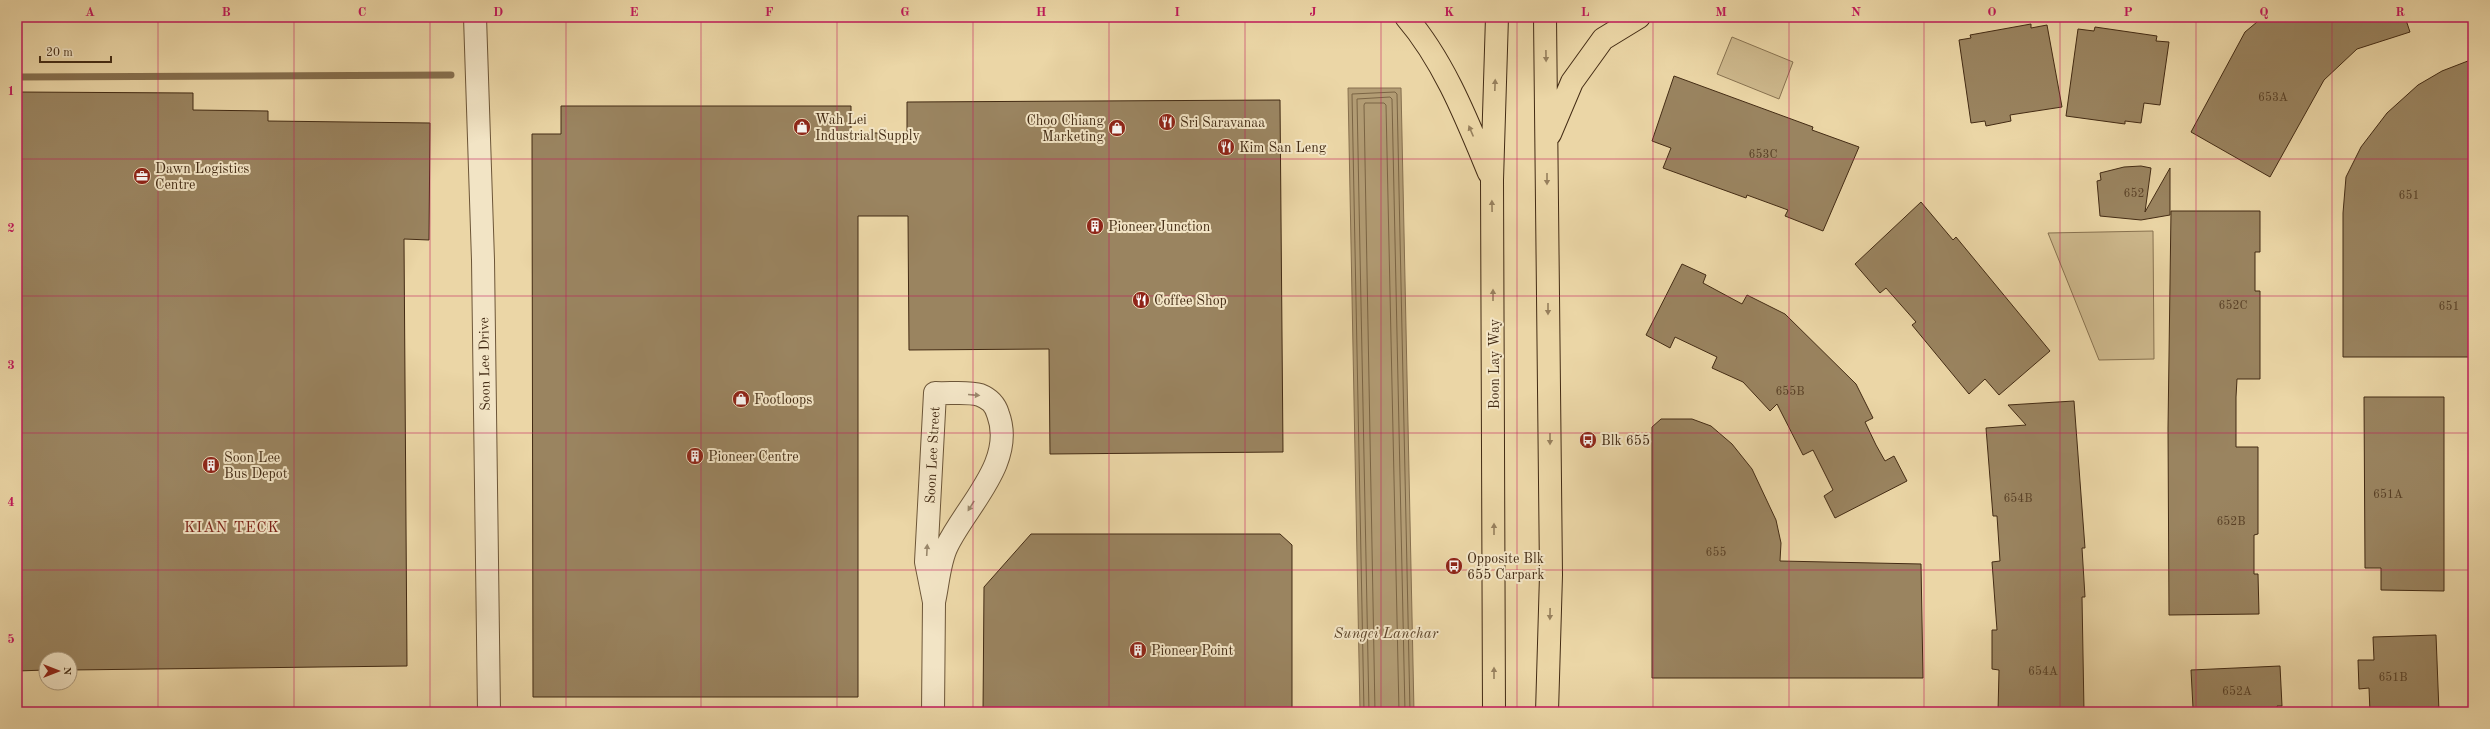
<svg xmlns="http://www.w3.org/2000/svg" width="2490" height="729" viewBox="0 0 2490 729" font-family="'Old Standard TT',serif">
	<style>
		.green { fill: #ceb98d; stroke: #887250 }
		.water { fill: #b29c74; stroke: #866f4e }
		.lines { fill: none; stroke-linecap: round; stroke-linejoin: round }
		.shore { stroke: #7a6444; stroke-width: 1 }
		.stream { stroke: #866f4e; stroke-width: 7 }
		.building { fill: #9a8460; stroke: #432b14 }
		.street-casing { stroke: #6d5638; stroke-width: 24 }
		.primary-casing { stroke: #432b14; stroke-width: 24 }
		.street { stroke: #f2e4c5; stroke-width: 22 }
		.primary { stroke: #ebd6a6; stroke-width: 22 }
		.oneway { fill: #97805d }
		.oneway2 { fill: #9a886c }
		.grid { fill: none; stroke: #c2185b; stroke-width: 1; stroke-opacity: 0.55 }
		.labels { text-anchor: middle; stroke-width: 4; stroke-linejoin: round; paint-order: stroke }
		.number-label { font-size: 12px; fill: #594127 }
		.poi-label { font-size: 14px; fill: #432b14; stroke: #f2e4c5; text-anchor: start }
		.street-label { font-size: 14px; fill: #432b14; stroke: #f2e4c5 }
		.neighbourhood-label { font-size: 15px; letter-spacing: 1px; fill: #7a1f14; stroke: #f2e4c5 }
		.water-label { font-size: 15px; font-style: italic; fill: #5f472c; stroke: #f2e4c5 }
		.neatline { fill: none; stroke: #c2185b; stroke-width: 1.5 }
		.grid-label { font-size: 13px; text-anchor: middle; font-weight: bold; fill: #c2185b }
	</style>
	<rect width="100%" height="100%" fill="#ebd6a6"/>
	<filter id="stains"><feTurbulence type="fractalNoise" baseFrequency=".005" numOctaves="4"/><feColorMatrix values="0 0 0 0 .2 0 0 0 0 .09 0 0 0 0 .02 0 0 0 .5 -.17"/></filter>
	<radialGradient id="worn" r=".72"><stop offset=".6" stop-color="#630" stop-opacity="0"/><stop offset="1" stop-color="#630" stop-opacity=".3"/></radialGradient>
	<!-- green -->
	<path class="green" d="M1732,37L1793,62L1779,99L1717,74Z
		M2153,231L2154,359L2099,360L2048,233Z"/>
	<!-- water -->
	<path class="water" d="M1348,88H1401L1414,712H1360Z"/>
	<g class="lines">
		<!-- shore -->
		<path class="shore" d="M1364,712L1352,94L1395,92L1397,94L1410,712
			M1369,712L1357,99L1390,97L1392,99L1405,712
			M1375,712L1364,105L1365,103H1384L1386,105L1399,712"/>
		<!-- stream -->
		<path class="stream" d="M17,77L451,75"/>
	</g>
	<!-- building -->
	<path class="building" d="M2263,17H2405L2410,32L2357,49L2324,80L2270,177L2191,132L2245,32Z
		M2031,24V28L2047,25L2062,107L2010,115L2011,121L1986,126L1985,121L1971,123L1959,40L1971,38L1970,35Z
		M2095,27L2157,36L2156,41L2169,42L2160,105L2144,103L2141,123L2125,121V124L2066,116L2078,29L2094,31Z
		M2473,59V357H2343V213L2346,177L2361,147L2387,113L2418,85L2442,71Z
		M1674,76L1813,127L1812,130L1859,147L1823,231L1785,216L1788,210L1747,195L1746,198L1663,168L1671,148L1652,141Z
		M17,92L193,93V110L268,111V121L430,123L429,240L404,239L407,666L70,670V659H46V670L17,671Z
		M1280,100L1283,452L1050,454L1049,349L909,350L908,216H858V697H533L532,134H561V106H851V133H907V102Z
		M2141,166L2151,168L2145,212L2170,168V215L2141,220L2100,216L2097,181L2101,180L2100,173L2124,167Z
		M1921,202L1953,240L1956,237L2050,351L1999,395L1985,379L1969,394L1912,325L1916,322L1886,288L1880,293L1855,264Z
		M2171,211H2260V252H2255V291H2260V379H2237L2236,397V447H2258V534L2254,535V574H2258L2259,614L2169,615L2168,428Z
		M1682,264L1706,275L1703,283L1742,304L1747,295L1785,314L1856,384L1873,418L1865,422L1876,445L1885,461L1894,456L1907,481L1835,518L1824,496L1833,490L1813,450L1803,455L1777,404L1770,411L1743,382L1712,368L1717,357L1675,337L1670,348L1646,335Z
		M2364,397H2444V591L2381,590V568H2365Z
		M2074,401L2085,548H2082L2085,597H2082L2084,712H1998L1999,670L1992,669V630H1997L1992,562L2000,561L1997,516H1993L1986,428L2026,425L2008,405Z
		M1661,419H1692L1711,426L1732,444L1752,469L1776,520L1781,543L1780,561L1921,564L1923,678H1652V427Z
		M1031,534H1280L1292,545V712H983L984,587Z
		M2436,635L2439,712H2370L2369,688L2359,689L2358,660H2374L2373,637Z
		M2280,666L2282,706H2277L2278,712H2205V708H2193L2191,670Z"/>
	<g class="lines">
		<defs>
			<path id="street" d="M475,17L483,260L489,712
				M933,712L934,602L926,562L935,393C948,394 968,391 980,395C990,399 995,404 998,414C1016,462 966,506 947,546C939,562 938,585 934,602"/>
			<path id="primary" d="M1406,17C1444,61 1467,120 1489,173
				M1545,17L1551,575L1547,712
				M1550,134L1572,82L1603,39L1639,17
				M1494,712L1492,180L1497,17"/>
		</defs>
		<!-- street casing -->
		<use href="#street" class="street-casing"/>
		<!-- primary casing -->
		<use href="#primary" class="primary-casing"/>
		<!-- street -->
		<use href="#street" class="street"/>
		<!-- primary -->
		<use href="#primary" class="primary"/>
	</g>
	<!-- one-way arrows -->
	<defs><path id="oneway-solid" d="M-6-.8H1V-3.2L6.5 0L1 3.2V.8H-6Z"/></defs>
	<g class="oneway">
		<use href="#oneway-solid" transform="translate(1546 56) rotate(89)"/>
		<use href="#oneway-solid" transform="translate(1495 85) rotate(-88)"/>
		<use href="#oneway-solid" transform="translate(1471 131) rotate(-113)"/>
		<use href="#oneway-solid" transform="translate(1547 179) rotate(90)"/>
		<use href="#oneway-solid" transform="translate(1492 206) rotate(-91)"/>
		<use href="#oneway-solid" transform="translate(1493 295) rotate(-90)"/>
		<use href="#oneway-solid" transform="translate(1548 309) rotate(90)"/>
		<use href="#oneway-solid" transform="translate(1550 439) rotate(90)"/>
		<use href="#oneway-solid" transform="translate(1494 529) rotate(-90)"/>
		<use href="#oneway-solid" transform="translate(1550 614) rotate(91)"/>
		<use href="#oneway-solid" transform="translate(1494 673) rotate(-90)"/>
	</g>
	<g class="oneway2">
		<use href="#oneway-solid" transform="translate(974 395) rotate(5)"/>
		<use href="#oneway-solid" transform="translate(971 506) rotate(122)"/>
		<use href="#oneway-solid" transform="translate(927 550) rotate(-87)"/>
	</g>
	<!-- grid -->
	<path class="grid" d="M158,17V712M294,17V712M430,17V712M566,17V712M701,17V712M837,17V712M973,17V712M1109,17V712M1245,17V712M1381,17V712M1517,17V712M1653,17V712M1789,17V712M1924,17V712M2060,17V712M2196,17V712M2332,17V712M17,159H2473M17,296H2473M17,433H2473M17,570H2473"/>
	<!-- icons -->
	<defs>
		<symbol id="restaurant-disc" viewBox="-11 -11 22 22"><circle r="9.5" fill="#8f2418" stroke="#f2e4c5"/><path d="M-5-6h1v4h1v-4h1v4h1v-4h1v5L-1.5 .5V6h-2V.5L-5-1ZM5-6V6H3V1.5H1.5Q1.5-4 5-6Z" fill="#fff"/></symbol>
		<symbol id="shop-disc" viewBox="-11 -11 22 22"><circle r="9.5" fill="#8f2418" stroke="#f2e4c5"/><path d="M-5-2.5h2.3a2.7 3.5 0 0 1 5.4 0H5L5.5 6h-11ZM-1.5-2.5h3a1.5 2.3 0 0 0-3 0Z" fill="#fff"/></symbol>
		<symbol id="office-disc" viewBox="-11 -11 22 22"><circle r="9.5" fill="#8f2418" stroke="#f2e4c5"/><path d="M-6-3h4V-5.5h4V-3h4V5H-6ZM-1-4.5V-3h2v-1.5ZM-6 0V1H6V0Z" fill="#fff"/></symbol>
		<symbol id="building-disc" viewBox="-11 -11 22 22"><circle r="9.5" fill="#8f2418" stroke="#f2e4c5"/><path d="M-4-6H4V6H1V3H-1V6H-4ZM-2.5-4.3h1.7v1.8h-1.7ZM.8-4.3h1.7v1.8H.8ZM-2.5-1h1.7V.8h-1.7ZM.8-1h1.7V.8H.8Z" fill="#fff"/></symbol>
		<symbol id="bus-disc" viewBox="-11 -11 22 22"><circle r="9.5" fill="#8f2418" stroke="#f2e4c5"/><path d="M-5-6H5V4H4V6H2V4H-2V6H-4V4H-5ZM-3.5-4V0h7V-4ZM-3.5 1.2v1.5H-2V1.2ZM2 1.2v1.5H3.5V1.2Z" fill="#fff"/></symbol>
	</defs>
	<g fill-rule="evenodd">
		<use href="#restaurant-disc" x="1157" y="112" width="20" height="20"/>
		<use href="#shop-disc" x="792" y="117" width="20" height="20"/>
		<use href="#shop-disc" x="1107" y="118" width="20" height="20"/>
		<use href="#restaurant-disc" x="1216" y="137" width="20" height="20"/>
		<use href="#office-disc" x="132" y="166" width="20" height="20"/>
		<use href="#building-disc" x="1085" y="216" width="20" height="20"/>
		<use href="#restaurant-disc" x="1131" y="290" width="20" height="20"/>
		<use href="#shop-disc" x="731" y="389" width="20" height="20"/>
		<use href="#bus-disc" x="1578" y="430" width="20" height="20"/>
		<use href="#building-disc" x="685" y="446" width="20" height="20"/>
		<use href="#building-disc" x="201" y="455" width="20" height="20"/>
		<use href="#bus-disc" x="1444" y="556" width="20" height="20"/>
		<use href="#building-disc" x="1128" y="640" width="20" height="20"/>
	</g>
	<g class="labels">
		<!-- number labels -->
		<g class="number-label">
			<text x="2273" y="101">653A</text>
			<text x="1763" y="158">653C</text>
			<text x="2134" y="197">652</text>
			<text x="2409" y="199">651</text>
			<text x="2233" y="309">652C</text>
			<text x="2449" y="310">651</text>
			<text x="1790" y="395">655B</text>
			<text x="2388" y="498">651A</text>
			<text x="2018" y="502">654B</text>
			<text x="2231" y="525">652B</text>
			<text x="1716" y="556">655</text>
			<text x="2043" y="675">654A</text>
			<text x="2393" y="681">651B</text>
			<text x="2237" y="695">652A</text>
		</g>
		<!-- poi labels -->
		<g class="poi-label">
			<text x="815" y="124">Wah Lei<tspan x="815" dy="16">Industrial Supply</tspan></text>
			<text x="1104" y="125" text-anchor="end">Choo Chiang<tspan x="1104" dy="16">Marketing</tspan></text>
			<text x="1180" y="127">Sri Saravanaa</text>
			<text x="1239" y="152">Kim San Leng</text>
			<text x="155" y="173">Dawn Logistics<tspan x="155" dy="16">Centre</tspan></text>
			<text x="1108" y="231">Pioneer Junction</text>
			<text x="1154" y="305">Coffee Shop</text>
			<text x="754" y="404">Footloops</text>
			<text x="1601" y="445">Blk 655</text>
			<text x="708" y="461">Pioneer Centre</text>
			<text x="224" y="462">Soon Lee<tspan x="224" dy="16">Bus Depot</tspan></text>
			<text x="1467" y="563">Opposite Blk<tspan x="1467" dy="16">655 Carpark</tspan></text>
			<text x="1151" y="655">Pioneer Point</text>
		</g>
		<!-- street labels -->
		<g class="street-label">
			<text transform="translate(484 364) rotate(-91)" y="5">Soon Lee Drive</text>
			<text transform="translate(1494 364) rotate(-90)" y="5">Boon Lay Way</text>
			<text transform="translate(932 455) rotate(-87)" y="5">Soon Lee Street</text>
		</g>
		<!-- neighbourhood labels -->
		<g class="neighbourhood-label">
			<text x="232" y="532">KIAN TECK</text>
		</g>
		<!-- water labels -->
		<g class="water-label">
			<text x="1386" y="638">Sungei Lanchar</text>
		</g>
	</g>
	<!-- margin -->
	<rect width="2490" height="729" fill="none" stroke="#ebd6a6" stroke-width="44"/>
	<!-- north arrow -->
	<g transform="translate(58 671) rotate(90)"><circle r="19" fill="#f2e4c5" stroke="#ac9a7e"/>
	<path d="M0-3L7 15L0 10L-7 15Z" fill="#8f2418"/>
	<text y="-6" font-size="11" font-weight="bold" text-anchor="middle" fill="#432b14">N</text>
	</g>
	<!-- scale -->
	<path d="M40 56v6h71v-6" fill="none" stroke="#432b14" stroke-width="2"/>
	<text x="46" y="56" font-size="12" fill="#432b14" stroke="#f2e4c5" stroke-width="3" paint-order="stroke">20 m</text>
	<rect x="22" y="22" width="2446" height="685" class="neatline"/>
	<g class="grid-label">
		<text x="90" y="16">A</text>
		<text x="226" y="16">B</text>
		<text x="362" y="16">C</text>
		<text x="498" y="16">D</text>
		<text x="634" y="16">E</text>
		<text x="769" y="16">F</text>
		<text x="905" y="16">G</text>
		<text x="1041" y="16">H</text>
		<text x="1177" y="16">I</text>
		<text x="1313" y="16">J</text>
		<text x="1449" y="16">K</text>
		<text x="1585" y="16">L</text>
		<text x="1721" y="16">M</text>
		<text x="1856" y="16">N</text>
		<text x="1992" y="16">O</text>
		<text x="2128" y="16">P</text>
		<text x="2264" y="16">Q</text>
		<text x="2400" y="16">R</text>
		<text x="11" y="95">1</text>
		<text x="11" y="232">2</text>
		<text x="11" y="369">3</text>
		<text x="11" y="506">4</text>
		<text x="11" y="643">5</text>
	</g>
	<rect width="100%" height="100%" filter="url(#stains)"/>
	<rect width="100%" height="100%" fill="url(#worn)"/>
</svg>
